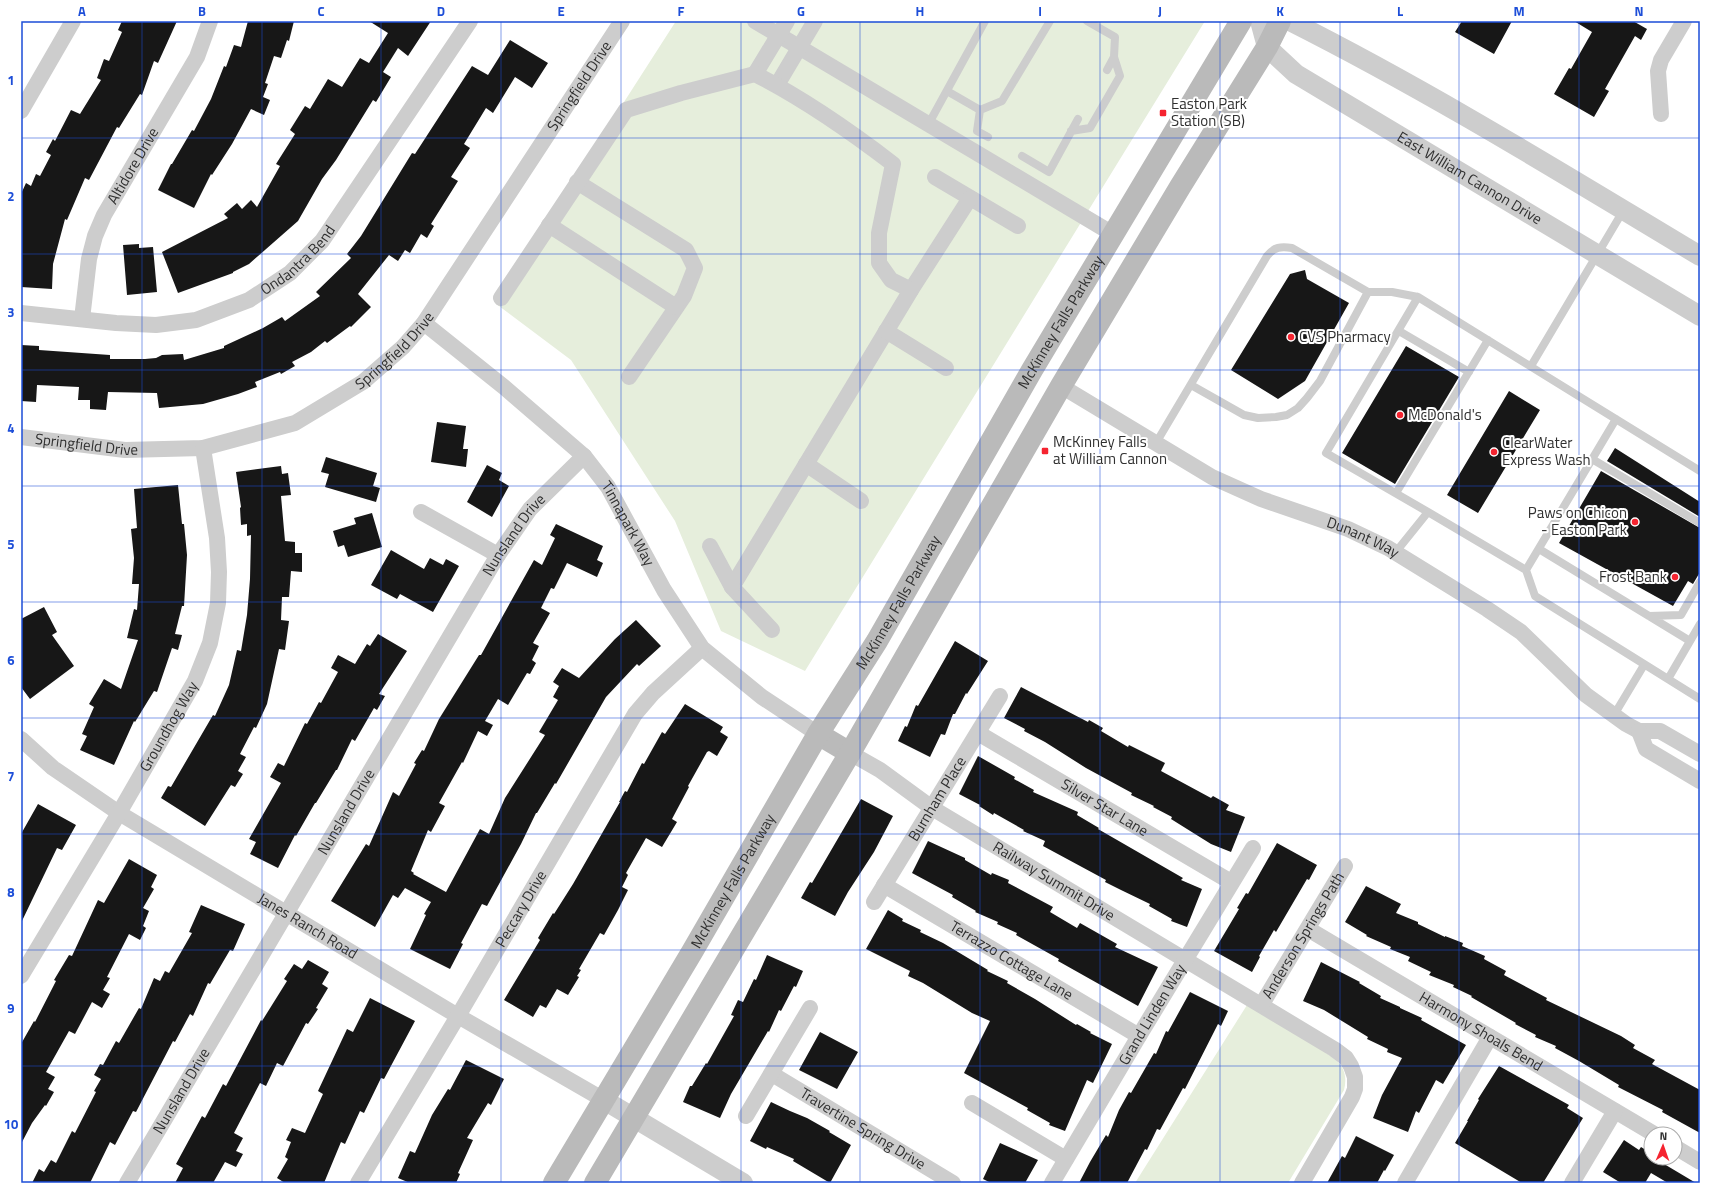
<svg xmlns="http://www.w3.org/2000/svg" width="1721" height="1204" viewBox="0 0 1721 1204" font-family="'Titillium Web',sans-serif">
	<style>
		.green { fill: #e6eedc }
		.building { fill: #171717 }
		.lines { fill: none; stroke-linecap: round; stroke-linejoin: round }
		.service { stroke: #cdcdcd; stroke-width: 8 }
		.minor { stroke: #cdcdcd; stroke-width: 16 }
		.tertiary { stroke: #cdcdcd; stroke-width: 20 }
		.secondary { stroke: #bababa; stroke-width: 22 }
		.grid { fill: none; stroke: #1d4ed8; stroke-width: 1; stroke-opacity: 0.55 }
		.poi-dot { fill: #f52430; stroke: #fff; stroke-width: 1.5 }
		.labels { text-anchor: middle; stroke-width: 4; stroke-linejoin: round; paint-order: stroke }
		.street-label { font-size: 15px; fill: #303030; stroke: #fff }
		.poi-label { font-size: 15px; fill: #303030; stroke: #fff; text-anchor: start }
		.neatline { fill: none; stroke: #1d4ed8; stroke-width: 1.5 }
		.grid-label { font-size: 13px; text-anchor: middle; font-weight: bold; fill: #1d4ed8 }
	</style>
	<rect width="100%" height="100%" fill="#fff"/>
	<!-- green -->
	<path class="green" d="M676,21H1205L805,671L721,631L675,521L571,360L495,303Z
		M1247,1005C1264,1016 1334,1053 1342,1067C1346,1075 1346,1082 1344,1090L1288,1183H1135Z"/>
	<!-- building -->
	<path class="building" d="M122,21H177L158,63L154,61L142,95L140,94L119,128L117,127L89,180L85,178L67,220L65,219L53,264L52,289L21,287V194L26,183L31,186L36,174L40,176L51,155L46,152L53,139L55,141L71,110L80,114L101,80L97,78L104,59L109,61L122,32L118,30Z
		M248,21H294L289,41L287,40L281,58L274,56L265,83L268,84L263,97L270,100L264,115L251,109L232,144L212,175L211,174L194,208L158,190L171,164H172L192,130L194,131L211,99L224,66L226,67L234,45L241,47Z
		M369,21H431L408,56L398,48L383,72L391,77L376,102L373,100L336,160L322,179L298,221L249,264L233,272V273L178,293L162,252L228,218L224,214L237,203L242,209L251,200L257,207L280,166L276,164L295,134L290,130L305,106L310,109L328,79L342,87L360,58L369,63L388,33Z
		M1462,21H1512L1494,54L1455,32Z
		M1574,21H1633L1647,29L1641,40L1635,36L1605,89L1609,91L1594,117L1554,94L1569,68L1571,69L1592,32Z
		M510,40L548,63L532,88L515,77L493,113L486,108L464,144L470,148L451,177L458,181L431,224L434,226L427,238L421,234L410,253L405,250L398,261L389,255L358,294L371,307L351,327L350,326L327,343L325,341L311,352L292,362L295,366L281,374L280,372L255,382L257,387L238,394L203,404L159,408L157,393L108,392L106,410L90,409V400H78L79,387L37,385L36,402L21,401V345L39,346V350L110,355V359H145L156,358L162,355L183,354L184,360L224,348V346L263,328L282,317L285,321L320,296L316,292L351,258L347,254L361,236L412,153L415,154L472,66L488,75Z
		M139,244V248L153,247L157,292L127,295L123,245Z
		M1305,270L1307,279L1349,303L1305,381L1278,399L1231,370L1290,274Z
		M1406,346L1459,377L1395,484L1342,453Z
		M1509,391L1540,410L1478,513L1447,495Z
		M437,422L466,426L463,449H468L466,467L431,462Z
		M1615,448L1700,502V517L1607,461Z
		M326,457L377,473L373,486L380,488L376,502L325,487L329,474L321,472Z
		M487,465L502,473L499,480L509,486L492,517L467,502Z
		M281,466L282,474L288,473L291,495L281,496L285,541L295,542V553H302V572L291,571L289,597H282L281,620L289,621L285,650L279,649L267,704L256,728L254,727L240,754L246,757L238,771L243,774L235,787L231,785L205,826L161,798L168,786L171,787L213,715L215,716L229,685L237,650L241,651L247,615L250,579L251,535L247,536V524L241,525L240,508L241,507L236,472Z
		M1601,471L1700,528V572L1693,584L1688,581L1673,606L1559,543Z
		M178,485L182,524H184L187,555L184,606H182L175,634L182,635L178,650L172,648L157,692L154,691L135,722L134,721L114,765L80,750L87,736L82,734L94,707L89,704L104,679L121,689L138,640L127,638L134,609L137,610L139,584H132L134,558L131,529L137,528L134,489Z
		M372,513L382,547L348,557L344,545L338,547L333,531L356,524L354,518Z
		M556,524L603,546L597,560L603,563L597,577L567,563L554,589L551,588L541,608L550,613L533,643L539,646L532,660L536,663L530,674L527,673L508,705L498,699L485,721L493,725L487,736L478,731L463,763L462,762L439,803L445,806L431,832L428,830L411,871L414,873L413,874L446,892L480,829L489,834L505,798L545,735L539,732L558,700L553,697L559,686L553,682L562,668L579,678L615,639L636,620L661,646L639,666L637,664L606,697L556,784L555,783L537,813H536L521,844L487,906L482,904L461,943L463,944L450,969L410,949L426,915L424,914L431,902L405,888L398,898L393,895L375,927L331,901L366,844L369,846L393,792L399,796L416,764L414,763L422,750L424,751L439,719L479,655H481L534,560L542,565L555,538L550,535Z
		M391,550L424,569L430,558L443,565L446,559L459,566L433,612L400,594L397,599L371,585Z
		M44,607L57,632L52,635L74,666L30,699L21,687V619Z
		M378,634L407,651L379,694L385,696L377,710L374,708L355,741L352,739L337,770H336L316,803H315L296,836L295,835L278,868L250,854L256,842L249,839L281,783L270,777L278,763L284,766L305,723L307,724L319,702L321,703L338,672L331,668L338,655L355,664L367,644L370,646Z
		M955,641L988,661L967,694L966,693L955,714H953L945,735L941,734L930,757L898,741L905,726L907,727L916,705L918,706Z
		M1021,687L1088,722L1089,720L1103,728L1101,731L1128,747L1129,745L1165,763L1161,771L1211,798L1213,796L1229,805L1226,810L1245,817L1231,852L1211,844L1171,819L1172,817L1153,807L1154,806L1131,795L1132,793L1086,768L1045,742L1024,731L1025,729L1004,718Z
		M685,704L723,727L720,732L728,737L717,756L709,751L707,752L688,786L689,787L672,819L677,822L662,847L646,838L626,873L628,875L622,887L628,890L618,910L604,935L600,933L579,969L581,970L577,976L579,977L568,995L557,989L546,1008L540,1005L533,1017L504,1000L540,940L538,938L553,913L554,914L573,884L620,802H619L625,791L627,792L642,763L644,764L662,732L665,734Z
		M978,756L1015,777L1014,779L1034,790L1033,792L1078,812L1077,815L1099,828L1098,829L1183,878L1181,880L1202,889L1187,927L1171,921L1172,919L1149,906L1150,904L1121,890L1105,882L1106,880L1043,846L1045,841L1023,831L1024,830L994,813L993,815L979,806L980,805L959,794Z
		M861,799L893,816L874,852L848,892L835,916L801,898L810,882L812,883Z
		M38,804L76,825L62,850L57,848L21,923V834Z
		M928,841L965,858V860L991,875L992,873L1009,880L1008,883L1053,907L1050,912L1077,928L1080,923L1117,944L1115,947L1158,967L1138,1006L1058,961L1059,959L1016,935L1017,933L997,924L998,922L975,912L976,911L952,897L953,895L912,873Z
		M1277,843L1317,865L1309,880L1307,879L1276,932L1274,930L1259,956L1260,957L1252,972L1214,951L1239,909L1237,908L1246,893L1248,894Z
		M129,859L157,875L151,887L154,889L143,908L149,911L143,926L146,928L140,940L129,934L107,977L110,978L103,990L110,994L102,1008L92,1002L75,1034L69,1031L46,1072L55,1077L48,1089L54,1092L46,1106L45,1105L32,1123L21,1144V1044L34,1021L35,1022L56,981L54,980L69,955L72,956L98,900L104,903Z
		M1366,886L1401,904L1396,913L1418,922V924L1445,937V936L1463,943L1462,946L1485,956L1484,959L1506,971L1504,975L1547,998L1546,1000L1621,1036L1635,1045L1633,1048L1655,1060L1652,1064L1700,1090V1133L1662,1112L1663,1110L1618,1087L1619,1085L1579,1061L1555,1048L1556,1046L1535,1037L1536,1035L1515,1024L1516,1023L1471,997L1472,996L1453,987L1454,985L1429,975L1431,972L1408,961L1410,957L1390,949L1391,947L1366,936L1367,935L1345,922Z
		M201,905L245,924L233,951L230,950L210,984L208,983L193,1016L190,1014L175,1042L173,1041L136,1112L133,1111L115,1145L110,1142L90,1183H32L39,1169L44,1172L51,1160L56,1163L72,1131L75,1133L96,1092L94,1091L101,1079L94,1075L100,1064L103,1065L116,1041L119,1043L139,1008L141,1009L154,978L160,981L165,971L169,973L192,933L189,932Z
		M888,910L903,919L902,921L921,930L920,932L943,943L988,970L987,971L1008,981L1007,983L1035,999L1076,1025L1077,1024L1091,1032L1090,1033L1112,1044L1093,1083L1087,1080L1065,1131L1049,1125L1050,1123L1027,1110L1028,1108L964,1073L990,1021L972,1013L923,983L908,976L910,971L866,949Z
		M767,955L803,971L796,987L794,986L781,1011L779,1010L769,1032L768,1031L731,1094L720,1118L683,1102L690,1086H692L706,1063L707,1064L734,1016L731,1015L738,1000L743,1002L754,979L756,980Z
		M308,960L329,972L322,984L328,988L316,1008L318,1009L308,1024L306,1023L283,1066L277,1063L266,1086L260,1083L234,1133L243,1138L236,1151L243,1154L236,1167L225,1162L213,1183H175L183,1168L176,1164L202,1116L205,1118L223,1084L226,1086L261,1020L262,1021L287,981L284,979L294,964L302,969Z
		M1321,962L1360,982L1359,983L1381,996L1380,998L1400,1007V1008L1422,1018L1421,1020L1466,1045L1443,1084L1436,1080L1419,1113L1416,1111L1408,1132L1373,1118L1382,1095L1402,1058L1387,1052L1388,1049L1367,1039L1368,1037L1324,1010L1303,1001Z
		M1190,992L1228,1011L1221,1026L1218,1024L1185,1089L1183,1088L1160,1130L1157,1129L1147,1150L1145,1149L1127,1183H1079L1090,1162L1106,1135L1108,1137L1119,1110L1129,1092L1131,1093L1154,1053L1156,1054L1166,1031L1168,1032Z
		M370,998L415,1021L384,1079L381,1078L364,1113L360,1111L345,1144L341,1142L324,1183H285L277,1178L288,1159L285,1157L291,1142L286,1140L292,1128L305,1133L323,1094L318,1091L347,1029L353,1032Z
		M820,1032L858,1052L837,1089L799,1070Z
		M466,1060L504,1079L491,1105L488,1103L467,1138L473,1140L458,1173L460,1174L456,1183H410L398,1178L410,1151L415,1153L432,1115L448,1089L450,1090Z
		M1499,1066L1569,1105L1567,1108L1583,1118L1543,1183H1522L1455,1143L1468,1121H1467L1479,1100L1478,1099Z
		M771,1102L790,1111L807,1118L830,1131L829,1132L851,1145L830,1183L793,1161L794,1159L767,1147L766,1149L750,1141Z
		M1356,1136L1394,1155L1385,1171L1384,1170L1377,1183H1327L1342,1156L1345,1158Z
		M1624,1140L1639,1150L1641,1147L1651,1153V1158H1654L1696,1183H1668L1651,1173L1645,1183H1621L1603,1172Z
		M1000,1143L1038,1160L1025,1183H991L983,1179Z"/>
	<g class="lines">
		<!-- service -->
		<path class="service" d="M1087,21L1115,37L1114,57L1107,70
			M947,91L980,110
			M980,110L1002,101L1050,21
			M980,110L977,131L988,137
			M928,125L985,21
			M1071,131L1090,128L1120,76L1114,57
			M1022,156L1049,172L1078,119
			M1418,297L1326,453L1428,512
			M1399,331L1469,372
			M1531,366L1623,211
			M1191,385L1244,415L1258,418L1276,417L1287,415L1298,408L1307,398L1320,381L1368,292
			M1156,443L1267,256C1274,247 1281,246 1292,248L1368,292H1392L1418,297L1700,471
			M1592,459L1700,523
			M1396,493L1488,340
			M1539,549L1690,641
			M1395,553L1428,512L1526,570L1535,596L1700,699
			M1526,570L1616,419
			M1649,616L1681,615L1700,582
			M1668,679L1700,624
			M1614,715L1644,665"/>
		<!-- minor -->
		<g class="minor">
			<path d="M755,21L1113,234"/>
			<path d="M755,74L787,21"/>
			<path d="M777,85L815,21"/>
			<path d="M21,111L73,21"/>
			<path d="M1661,114L1658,71L1661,60L1684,21"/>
			<path d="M935,177L1018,226"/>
			<path d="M577,182L686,250L695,268L684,296L629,377"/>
			<path d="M549,225L676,307"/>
			<path d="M911,290L970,198"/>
			<path d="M501,298L626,110L681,93L755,74C804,99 850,131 893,164L879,233V263L891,280L911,290L732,587L772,630"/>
			<path id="s1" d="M21,313L116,323L156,325L196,320L249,300L290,273L322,241L470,21"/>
			<path id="s2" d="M82,319L89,259L95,236L104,215L197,57L210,21"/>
			<path id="s3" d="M424,323L504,387L584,456L608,487L664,590L702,648L762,697L818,734"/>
			<path d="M886,331L946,368"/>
			<path id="s4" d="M1061,386L1212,477L1261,499L1348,529L1388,548L1487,609L1521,632L1586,695L1626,724L1639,731H1660L1700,754"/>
			<path id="s5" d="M21,437L125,450L203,448L295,423L363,382L403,347L424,323L622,21"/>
			<path d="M806,464L861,501"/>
			<path d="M421,512L498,555"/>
			<path d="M710,546L732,587"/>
			<path d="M1639,731L1646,749L1700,781"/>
			<path id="s6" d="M978,733L1231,882"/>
			<path id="s7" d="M21,739L53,768L119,813L458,1016L604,1100"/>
			<path id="s8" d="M850,753L880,770L932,808L1334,1049L1346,1058L1351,1066L1355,1077V1089L1352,1097L1302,1183"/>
			<path id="s9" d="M884,885L1139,1036"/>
			<path id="s10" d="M874,902L1000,696"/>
			<path id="s11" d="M1308,929L1654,1134"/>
			<path id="s12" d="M21,976L119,813L195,681L210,643L218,603L219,572L217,538L203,448"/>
			<path id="s13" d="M1262,1004L1345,866"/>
			<path id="s14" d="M772,1074L953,1183"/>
			<path d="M972,1103L1066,1159"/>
			<path d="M746,1116L810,1008"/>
			<path d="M1675,1147L1700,1162"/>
			<path id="s15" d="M127,1183L498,555L530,509L584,456"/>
			<path id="s16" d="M358,1183L458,1016L635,714L653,693L702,648"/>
			<path id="s17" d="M1052,1183L1139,1036L1253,848"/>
			<path d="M1405,1183L1490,1037"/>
			<path d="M1572,1183L1615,1111"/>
		</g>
		<!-- tertiary -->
		<g class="tertiary">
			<path id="s18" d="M1260,21L1267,47L1296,74L1700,316"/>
			<path d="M1290,21C1431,92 1565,175 1700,256"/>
			<path d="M604,1100L743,1183"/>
		</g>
		<!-- secondary -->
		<g class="secondary">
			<path d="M818,734L850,753"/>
			<path id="s19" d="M554,1183L692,952L818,734L877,641L1032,370L1241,21"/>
			<path d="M595,1183L850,753L1061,386L1180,187L1267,47L1280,21"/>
		</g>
	</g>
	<!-- grid -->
	<path class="grid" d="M142,21V1183M262,21V1183M381,21V1183M501,21V1183M621,21V1183M741,21V1183M860,21V1183M980,21V1183M1100,21V1183M1220,21V1183M1340,21V1183M1459,21V1183M1579,21V1183M21,138H1700M21,254H1700M21,370H1700M21,486H1700M21,602H1700M21,718H1700M21,834H1700M21,950H1700M21,1066H1700"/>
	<!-- markers -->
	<g class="poi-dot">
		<rect x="1159" y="109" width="8" height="8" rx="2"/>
		<circle cx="1291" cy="337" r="4"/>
		<circle cx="1400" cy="415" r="4"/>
		<rect x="1041" y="447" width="8" height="8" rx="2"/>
		<circle cx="1494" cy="452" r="4"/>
		<circle cx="1635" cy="522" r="4"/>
		<circle cx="1675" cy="577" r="4"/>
	</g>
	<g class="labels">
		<!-- street labels -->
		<g class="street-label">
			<text dy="5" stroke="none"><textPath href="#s5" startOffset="726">Springfield Drive</textPath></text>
			<text dy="5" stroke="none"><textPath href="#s2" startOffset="164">Altidore Drive</textPath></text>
			<text dy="5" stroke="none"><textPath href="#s18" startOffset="269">East William Cannon Drive</textPath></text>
			<text dy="5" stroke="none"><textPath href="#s1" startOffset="296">Ondantra Bend</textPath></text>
			<text dy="5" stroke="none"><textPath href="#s19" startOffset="999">McKinney Falls Parkway</textPath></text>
			<text dy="5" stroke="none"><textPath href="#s5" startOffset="402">Springfield Drive</textPath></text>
			<text dy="5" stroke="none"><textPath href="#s5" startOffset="66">Springfield Drive</textPath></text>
			<text dy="5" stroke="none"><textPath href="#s3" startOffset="289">Tinnapark Way</textPath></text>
			<text dy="5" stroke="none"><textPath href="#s15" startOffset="755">Nunsland Drive</textPath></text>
			<text dy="5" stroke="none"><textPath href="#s4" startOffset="339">Dunant Way</textPath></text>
			<text dy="5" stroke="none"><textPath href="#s19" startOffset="675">McKinney Falls Parkway</textPath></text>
			<text dy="5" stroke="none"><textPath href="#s12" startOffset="290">Groundhog Way</textPath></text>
			<text dy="5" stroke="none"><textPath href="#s10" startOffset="121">Burnham Place</textPath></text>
			<text dy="5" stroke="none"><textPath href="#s6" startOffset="147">Silver Star Lane</textPath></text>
			<text dy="5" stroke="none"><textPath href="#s15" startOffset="431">Nunsland Drive</textPath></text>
			<text dy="5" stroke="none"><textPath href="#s19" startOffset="351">McKinney Falls Parkway</textPath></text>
			<text dy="5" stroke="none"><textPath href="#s8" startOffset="241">Railway Summit Drive</textPath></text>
			<text dy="5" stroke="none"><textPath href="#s16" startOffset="319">Peccary Drive</textPath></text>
			<text dy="5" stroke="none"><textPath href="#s7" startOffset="343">Janes Ranch Road</textPath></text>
			<text dy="5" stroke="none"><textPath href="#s13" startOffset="80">Anderson Springs Path</textPath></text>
			<text dy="5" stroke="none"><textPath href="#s9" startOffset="148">Terrazzo Cottage Lane</textPath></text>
			<text dy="5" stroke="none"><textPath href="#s17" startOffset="196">Grand Linden Way</textPath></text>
			<text dy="5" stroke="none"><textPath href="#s11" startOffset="201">Harmony Shoals Bend</textPath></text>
			<text dy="5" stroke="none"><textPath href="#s15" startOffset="107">Nunsland Drive</textPath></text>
			<text dy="5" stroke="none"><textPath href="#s14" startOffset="106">Travertine Spring Drive</textPath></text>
		</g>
		<!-- poi labels -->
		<g class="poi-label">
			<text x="1171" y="109">Easton Park<tspan x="1171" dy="17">Station (SB)</tspan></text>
			<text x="1299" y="342">CVS Pharmacy</text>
			<text x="1408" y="420">McDonald's</text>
			<text x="1053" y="447">McKinney Falls<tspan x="1053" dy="17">at William Cannon</tspan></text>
			<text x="1502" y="448">ClearWater<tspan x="1502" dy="17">Express Wash</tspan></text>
			<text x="1627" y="518" text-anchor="end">Paws on Chicon<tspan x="1627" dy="17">- Easton Park</tspan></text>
			<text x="1667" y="582" text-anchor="end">Frost Bank</text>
		</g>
	</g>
	<!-- border -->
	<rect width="1721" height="1204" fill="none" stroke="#ffffff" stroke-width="44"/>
	<!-- north arrow -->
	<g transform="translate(1663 1146) rotate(2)"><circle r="19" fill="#ffffff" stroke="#acacac"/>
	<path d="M0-3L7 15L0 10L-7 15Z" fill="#f52430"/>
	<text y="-6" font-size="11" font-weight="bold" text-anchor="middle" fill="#303030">N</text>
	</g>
	<rect x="22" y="22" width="1677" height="1160" class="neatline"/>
	<g class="grid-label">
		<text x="82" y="16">A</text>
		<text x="202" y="16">B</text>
		<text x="321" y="16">C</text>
		<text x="441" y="16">D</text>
		<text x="561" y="16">E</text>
		<text x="681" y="16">F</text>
		<text x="801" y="16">G</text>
		<text x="920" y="16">H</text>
		<text x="1040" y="16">I</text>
		<text x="1160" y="16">J</text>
		<text x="1280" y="16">K</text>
		<text x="1400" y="16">L</text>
		<text x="1519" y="16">M</text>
		<text x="1639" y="16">N</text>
		<text x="11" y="85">1</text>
		<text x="11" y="201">2</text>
		<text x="11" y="317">3</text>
		<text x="11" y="433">4</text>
		<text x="11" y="549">5</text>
		<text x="11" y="665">6</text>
		<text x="11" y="781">7</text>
		<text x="11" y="897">8</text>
		<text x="11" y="1013">9</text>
		<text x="11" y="1129">10</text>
	</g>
</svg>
